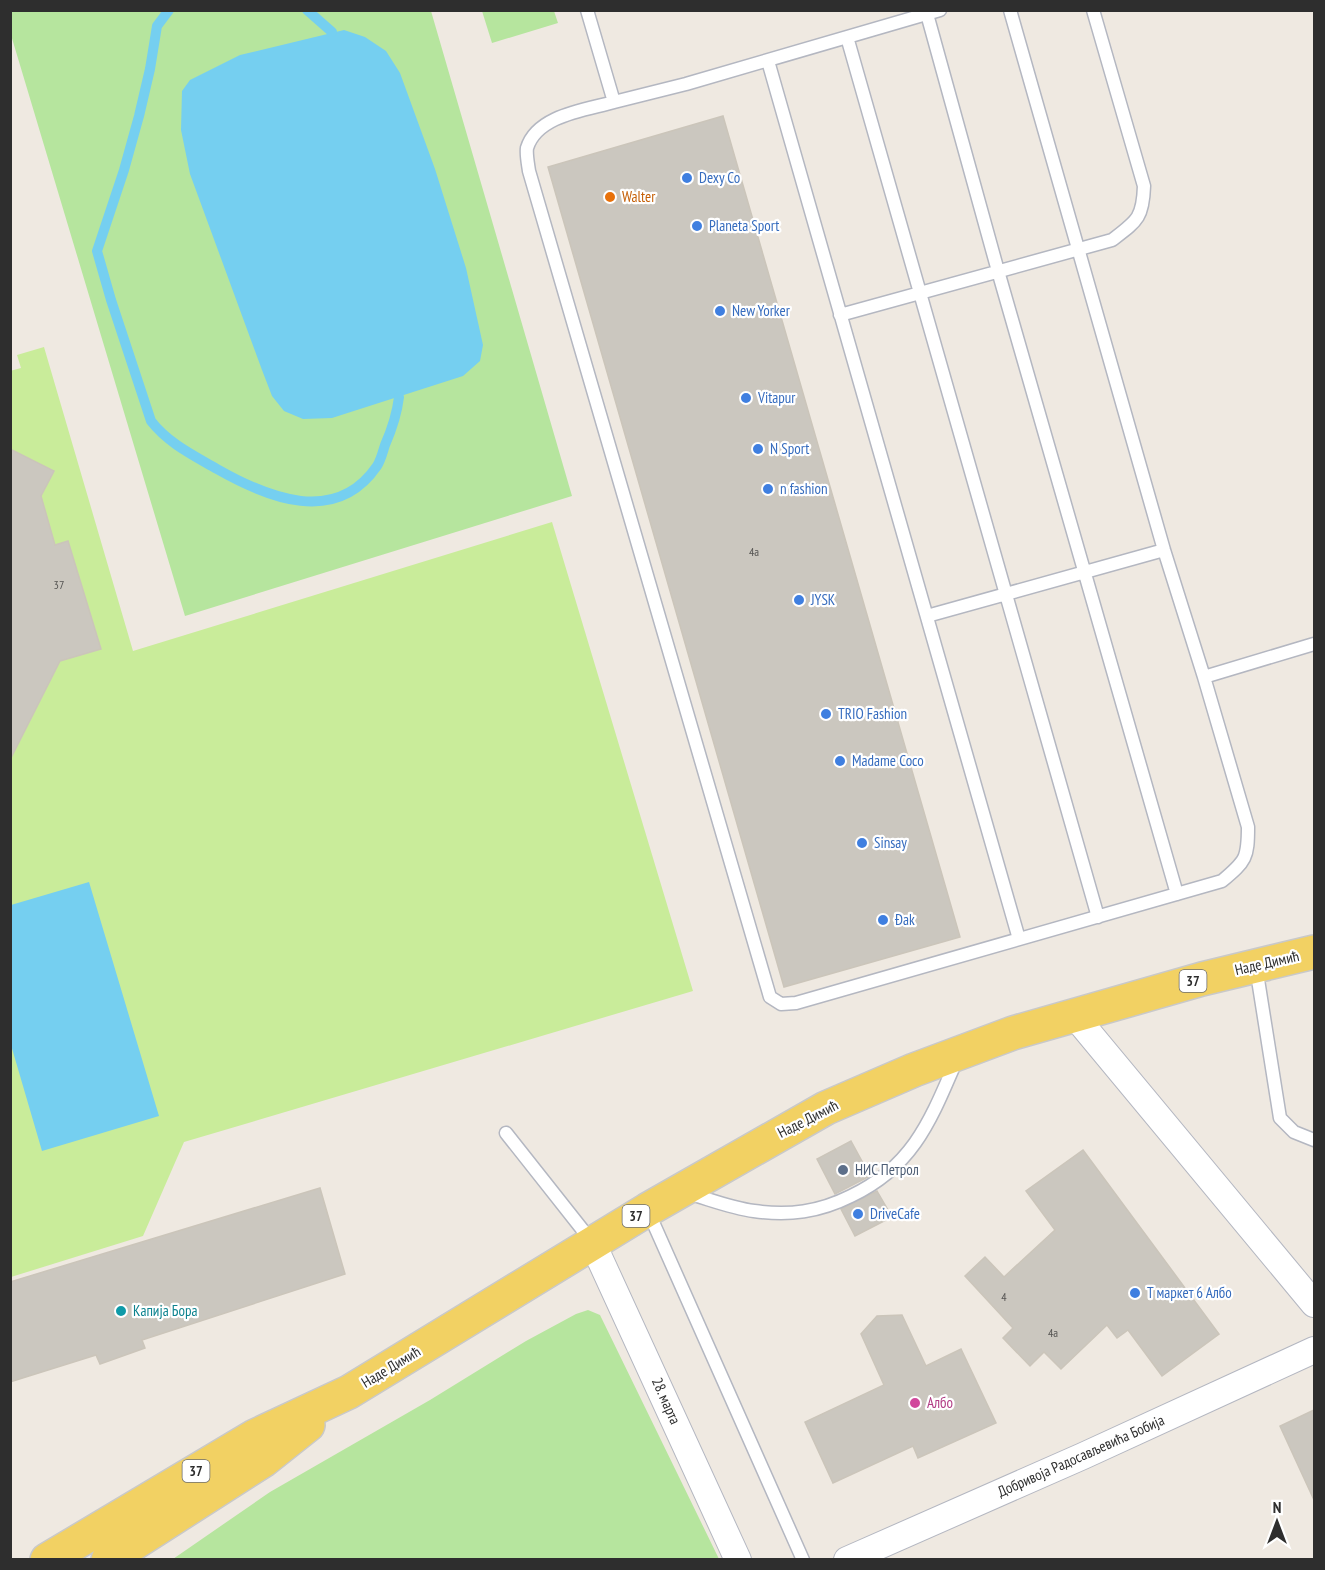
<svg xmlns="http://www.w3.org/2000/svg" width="1325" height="1570" viewBox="0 0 1325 1570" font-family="'PT Sans Narrow',sans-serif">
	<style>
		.park { fill: #b6e59e }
		.pitch { fill: #c9ec9a }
		.water { fill: #75cff0 }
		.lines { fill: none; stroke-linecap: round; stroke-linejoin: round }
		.stream { stroke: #75cff0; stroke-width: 10 }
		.building { fill: #cbc7bf; stroke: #cbc5ba; stroke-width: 1.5 }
		.service-casing { stroke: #b4b7c1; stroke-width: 15 }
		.minor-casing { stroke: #b4b7c1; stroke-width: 28 }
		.primary-casing { stroke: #c9c9c9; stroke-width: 36 }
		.service { stroke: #fff; stroke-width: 12 }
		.minor { stroke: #fff; stroke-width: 26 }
		.primary { stroke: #f2d163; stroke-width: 33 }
		.shop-dot { fill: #3f7fe0; stroke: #fff; stroke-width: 2 }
		.food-dot { fill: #e8710a; stroke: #fff; stroke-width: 2 }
		.service-dot { fill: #5c6f8a; stroke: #fff; stroke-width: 2 }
		.culture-dot { fill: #0f9aa8; stroke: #fff; stroke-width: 2 }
		.hotel-dot { fill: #d1479c; stroke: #fff; stroke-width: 2 }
		.labels { text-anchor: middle; stroke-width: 4.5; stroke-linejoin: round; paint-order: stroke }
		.number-label { font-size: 12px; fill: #555452 }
		.shield { fill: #fff; stroke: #6d6d6d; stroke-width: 1.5 }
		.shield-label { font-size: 14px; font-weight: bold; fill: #2e2e2e }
		.shop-label { font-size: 15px; fill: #366cbe; stroke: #fff; text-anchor: start }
		.food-label { font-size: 15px; fill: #c56008; stroke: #fff; text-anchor: start }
		.street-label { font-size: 15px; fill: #2e2e2e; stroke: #fff }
		.service-label { font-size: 15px; fill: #4e5e75; stroke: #fff; text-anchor: start }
		.culture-label { font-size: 15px; fill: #0d838f; stroke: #fff; text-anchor: start }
		.hotel-label { font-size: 15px; fill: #b23c85; stroke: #fff; text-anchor: start }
	</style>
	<rect width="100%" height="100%" fill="#efe9e1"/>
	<!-- park -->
	<path class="park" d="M10,11H431L572,496L185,616L11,35Z
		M482,11H554L558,23L492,43Z
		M588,1310L600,1315L719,1559H173L270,1492L430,1400L526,1341L576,1314Z"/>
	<!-- pitch -->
	<path class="pitch" d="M44,347L133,651L552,522L693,991L184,1142L143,1236L11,1277L10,371L21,368L17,355Z"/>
	<!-- water -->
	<path class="water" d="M344,30L365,37L386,51L400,73L435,169L466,268L483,345L480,361L463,376L332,418L303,419L284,411L272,396L262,370L190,174L181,130L182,91L190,80L240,55Z
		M89,882L159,1116L42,1151L11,1045V905Z"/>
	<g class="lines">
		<!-- stream -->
		<path class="stream" d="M169,10L157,26L150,69L139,116L124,170L97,251L111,300L151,421C168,443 193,455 217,469C268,498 336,526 377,466C381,460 383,451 385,445C392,429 397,414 399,397
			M307,10L332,32"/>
	</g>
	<!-- building -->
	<path class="building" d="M723,116L960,937L784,987L548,167Z
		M10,449L54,471L41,496L55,545L68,541L101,649L60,661L10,760Z
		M851,1141L870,1176L835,1194L817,1159Z
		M1083,1150L1219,1334L1162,1376L1128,1330L1117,1338L1107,1325L1061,1369L1044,1352L1030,1366L1003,1338L1013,1328L965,1276L985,1257L1004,1277L1055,1230L1026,1191Z
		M320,1188L345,1274L142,1340L145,1348L100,1364L96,1355L10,1382V1282Z
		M877,1191L892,1217L855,1236L841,1209Z
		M902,1315L926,1366L961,1349L996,1423L918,1458L913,1446L833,1483L805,1422L884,1385L861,1334L877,1316Z
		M1314,1410V1500L1280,1426Z"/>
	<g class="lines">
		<defs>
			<path id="service" d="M587,10L614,102L686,84L940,10
				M1010,10L1164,550L1204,677L1314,644
				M927,14L998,271L1177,894
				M847,37L1098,917
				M768,61L1019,939
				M614,102C586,110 537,115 527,148C526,154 528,164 529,171L770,997L781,1004L796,1003L1222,881C1246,861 1248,858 1248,827L1204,677
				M840,315L1112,240C1137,221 1143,218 1144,186L1093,10
				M927,616L1164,550
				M1256,967L1280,1118L1294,1132L1314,1140
				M506,1133L593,1243
				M687,1193C709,1199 731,1208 754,1211C789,1216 819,1212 851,1196C914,1166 931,1119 957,1059
				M648,1211L803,1560"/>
			<path id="minor" d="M1074,1015L1314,1304
				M593,1244L738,1560
				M847,1560L1083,1456L1314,1350"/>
			<path id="primary" d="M47,1560L255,1436L349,1392L647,1210L826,1108L914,1070L1013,1033L1202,979L1314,952
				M108,1560L264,1460L308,1425"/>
		</defs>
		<!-- service casing -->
		<use href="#service" class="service-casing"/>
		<!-- minor casing -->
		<use href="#minor" class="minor-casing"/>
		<!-- primary casing -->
		<use href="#primary" class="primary-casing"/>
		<!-- service -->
		<use href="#service" class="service"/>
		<!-- minor -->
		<use href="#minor" class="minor"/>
		<!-- primary -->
		<use href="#primary" class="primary"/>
	</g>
	<!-- markers -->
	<g class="shop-dot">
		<circle cx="687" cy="178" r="6"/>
		<circle cx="697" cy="226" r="6"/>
		<circle cx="720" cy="311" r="6"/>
		<circle cx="746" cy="398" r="6"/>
		<circle cx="758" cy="449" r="6"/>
		<circle cx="768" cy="489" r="6"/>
		<circle cx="799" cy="600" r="6"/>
		<circle cx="826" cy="714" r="6"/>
		<circle cx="840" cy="761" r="6"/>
		<circle cx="862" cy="843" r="6"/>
		<circle cx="883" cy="920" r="6"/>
		<circle cx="858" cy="1214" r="6"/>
		<circle cx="1135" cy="1293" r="6"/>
	</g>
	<circle class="food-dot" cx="610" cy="197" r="6"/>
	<circle class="service-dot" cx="843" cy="1170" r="6"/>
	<circle class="culture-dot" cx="121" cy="1311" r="6"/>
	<circle class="hotel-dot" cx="915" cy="1403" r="6"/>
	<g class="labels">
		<!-- number labels -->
		<g class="number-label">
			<text x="754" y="556">4a</text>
			<text x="59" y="589">37</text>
			<text x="1004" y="1301">4</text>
			<text x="1053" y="1337">4a</text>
		</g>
		<!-- shield labels -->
		<g class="shield">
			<rect x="1179.5" y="970" width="27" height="22" rx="4.5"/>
			<rect x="622.5" y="1205" width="27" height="22" rx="4.5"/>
			<rect x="182.5" y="1460" width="27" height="22" rx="4.5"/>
		</g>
		<g class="shield-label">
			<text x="1193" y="986">37</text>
			<text x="636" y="1221">37</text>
			<text x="196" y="1476">37</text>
		</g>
		<!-- shop labels -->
		<g class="shop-label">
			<text x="699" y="183">Dexy Co</text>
			<text x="709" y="231">Planeta Sport</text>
			<text x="732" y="316">New Yorker</text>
			<text x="758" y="403">Vitapur</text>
			<text x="770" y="454">N Sport</text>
			<text x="780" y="494">n fashion</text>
			<text x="811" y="605">JYSK</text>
			<text x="838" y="719">TRIO Fashion</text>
			<text x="852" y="766">Madame Coco</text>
			<text x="874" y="848">Sinsay</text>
			<text x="895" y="925">Đak</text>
			<text x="870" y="1219">DriveCafe</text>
			<text x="1147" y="1298">Т маркет 6 Албо</text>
		</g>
		<!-- food labels -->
		<g class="food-label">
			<text x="622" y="202">Walter</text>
		</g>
		<!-- street labels -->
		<g class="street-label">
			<text transform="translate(1267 963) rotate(-13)" y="5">Наде Димић</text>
			<text transform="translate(808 1119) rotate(-27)" y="5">Наде Димић</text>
			<text transform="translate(391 1367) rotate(-31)" y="5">Наде Димић</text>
			<text transform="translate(666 1401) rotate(66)" y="5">28. марта</text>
			<text transform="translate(1081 1456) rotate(-24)" y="5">Добривоја Радосављевића Бобија</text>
		</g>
		<!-- service labels -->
		<g class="service-label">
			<text x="855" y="1175">НИС Петрол</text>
		</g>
		<!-- culture labels -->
		<g class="culture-label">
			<text x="133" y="1316">Капија Бора</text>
		</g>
		<!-- hotel labels -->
		<g class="hotel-label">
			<text x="927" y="1408">Албо</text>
		</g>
	</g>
	<!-- border -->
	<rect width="1325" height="1570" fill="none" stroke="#2e2e2e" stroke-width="24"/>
	<!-- north arrow -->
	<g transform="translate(1277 1522)" stroke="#ffffff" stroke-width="4.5" paint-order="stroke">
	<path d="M0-4.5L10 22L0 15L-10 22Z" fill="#2e2e2e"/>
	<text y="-9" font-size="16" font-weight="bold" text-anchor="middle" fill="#2e2e2e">N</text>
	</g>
</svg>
